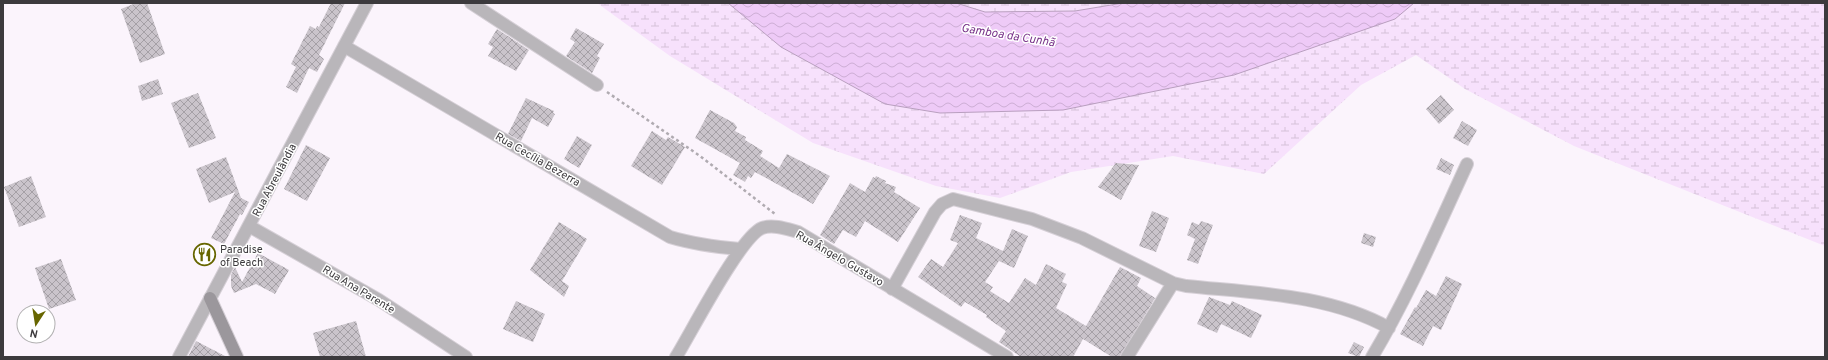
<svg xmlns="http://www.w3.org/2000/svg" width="1828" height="360" viewBox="0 0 1828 360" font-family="Overpass,sans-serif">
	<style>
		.wetland { fill: url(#wetland-marsh) }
		.water { fill: url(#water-waves); stroke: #b99fbf }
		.building { fill: url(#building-cross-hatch) }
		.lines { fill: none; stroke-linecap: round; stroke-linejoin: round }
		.street-casing { stroke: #d5cfd6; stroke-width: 14 }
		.secondary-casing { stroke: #d5cfd6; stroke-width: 14 }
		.path { stroke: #b0abb1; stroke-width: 2.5; stroke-dasharray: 3 3; stroke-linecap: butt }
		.street { stroke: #b9b6ba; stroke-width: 12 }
		.secondary { stroke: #9b979c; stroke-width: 12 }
		.labels { text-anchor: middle; stroke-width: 3; stroke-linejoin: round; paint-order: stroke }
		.street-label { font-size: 11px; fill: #3c3a3d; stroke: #fff }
		.poi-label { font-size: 11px; fill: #3c3a3d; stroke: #fff; text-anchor: start }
		.water-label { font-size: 12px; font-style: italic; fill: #783289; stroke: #fff }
	</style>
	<defs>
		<pattern id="wetland-marsh" width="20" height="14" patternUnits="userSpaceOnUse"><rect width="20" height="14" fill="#f7e1fc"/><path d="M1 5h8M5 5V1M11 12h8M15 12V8" fill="none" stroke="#d5c2d9"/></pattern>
		<pattern id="water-waves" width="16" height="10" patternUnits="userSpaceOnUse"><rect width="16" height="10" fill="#eecaf7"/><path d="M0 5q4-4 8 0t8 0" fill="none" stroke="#cdaed5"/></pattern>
		<pattern id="building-cross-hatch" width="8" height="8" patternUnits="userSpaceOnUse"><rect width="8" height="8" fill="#cac4cb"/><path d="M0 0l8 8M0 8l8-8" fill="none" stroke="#a5a0a6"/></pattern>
	</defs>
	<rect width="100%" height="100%" fill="#fbf4fc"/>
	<!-- wetland -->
	<path class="wetland" d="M597,3H728L781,47L885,104L940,113L1395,19L1414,3H1825V246L1574,146L1465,89L1416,55L1361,85L1264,174L1173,156L1071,172L1000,198L936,186L813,143L670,56Z
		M956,3H1123L1075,11L985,12Z"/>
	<!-- water -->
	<path class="water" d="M728,3H956L985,12L1075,11L1123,3H1414L1395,19L1234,75L1063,110L940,113L885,104L781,47Z"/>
	<!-- building -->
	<path class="building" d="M136,3H147L165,54L140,63L121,9Z
		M331,3H345L319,55L324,59L317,72L309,68L297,93L286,87L296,67L291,64L310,26L316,29L317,26L319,27Z
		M576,28L604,44L597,56L600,58L592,73L566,56L575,42L570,39Z
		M497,29L529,50L516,71L488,56L493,47L488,44Z
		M158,79L163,94L142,101L138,86Z
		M198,93L216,138L189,148L171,103Z
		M1441,95L1454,110L1439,124L1426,109Z
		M526,98L554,111L553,113L555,114L548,127L532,118L521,141L508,134Z
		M710,110L734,123L737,127L735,131L746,137L745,140L763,151L760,156L779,168L787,154L830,176L813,204L755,172L751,178L748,176L745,182L733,175L740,163L695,138Z
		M1462,121L1477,130L1468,146L1453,138Z
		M652,131L666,140L668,137L685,147L662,185L631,166Z
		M577,136L592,145L579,168L564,159Z
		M306,145L330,158L307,201L284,189Z
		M226,157L241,198L249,202L242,215L240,214L224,244L211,238L235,192L209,203L196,169Z
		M1441,158L1454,165L1450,175L1436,169Z
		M1116,163L1139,165L1121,200L1098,187Z
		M31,176L46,217L19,227L4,187Z
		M876,176L886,181L885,183L896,187L894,192L920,208L898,242L865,221L856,237L843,230L834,244L820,235L850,183L865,192L873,177L875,178Z
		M1152,211L1169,218L1156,252L1139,246Z
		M960,215L982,223L976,238L1003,251L1012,229L1028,236L1014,268L999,261L985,282L993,287L990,291L1009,303L1025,278L1036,285L1046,264L1066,274L1062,282L1067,284L1056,308L1086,326L1120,267L1141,278L1137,286L1155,298L1120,357H1112L1083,339L1073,357H1021L999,342L1006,331L986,317L987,315L965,302L961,307L918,277L931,259L943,267L958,243L950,240Z
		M1201,221L1213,225L1198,264L1187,260L1195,239L1187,235L1192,222L1199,225Z
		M559,222L587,239L562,281L569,286L564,297L530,270Z
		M1364,233L1376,237L1373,247L1361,243Z
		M258,253L289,270L275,294L256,284L234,293L231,286V275L235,267L242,282Z
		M61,259L76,300L49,309L35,268Z
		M1446,276L1462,284L1441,330L1433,326L1423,346L1400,334L1415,307L1416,308L1426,290L1436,296Z
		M1209,297L1230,305L1232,301L1262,315L1251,338L1221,324L1217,333L1197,324Z
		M516,301L545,314L533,342L503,329Z
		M356,321L366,357H320L313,333Z
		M196,341L227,357H188Z
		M1354,342L1364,347L1359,357L1348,353Z"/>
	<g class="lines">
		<defs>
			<path id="street" d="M471,3L597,85
				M344,46L670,237C693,244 716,247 740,249
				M249,226L379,300L466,357
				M892,289L935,212L942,204L953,199L1032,219L1082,238L1173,283L1186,286C1254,293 1328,294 1389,328
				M179,357L367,3
				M676,357C691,333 740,237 762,228C773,224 787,229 798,232L1007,357
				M1127,357L1173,283
				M1372,357C1409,295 1437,229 1467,164"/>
			<path id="secondary" d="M210,298L237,357"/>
		</defs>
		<!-- street casing -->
		<use href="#street" class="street-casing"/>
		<!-- secondary casing -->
		<use href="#secondary" class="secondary-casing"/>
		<!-- path -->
		<path class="path" d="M607,92L700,156L775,214"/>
		<!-- street -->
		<use href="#street" class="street"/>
		<!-- secondary -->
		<use href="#secondary" class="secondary"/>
	</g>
	<!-- icons -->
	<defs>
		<symbol id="restaurant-ring" viewBox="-11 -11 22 22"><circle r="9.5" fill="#fff" stroke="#676600" stroke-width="1.5"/><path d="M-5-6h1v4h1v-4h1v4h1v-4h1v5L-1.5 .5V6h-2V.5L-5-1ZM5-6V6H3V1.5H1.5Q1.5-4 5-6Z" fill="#676600"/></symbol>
	</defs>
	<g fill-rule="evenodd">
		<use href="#restaurant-ring" x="192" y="242" width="25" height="25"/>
	</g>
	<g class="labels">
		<!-- street labels -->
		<g class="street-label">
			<text transform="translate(538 159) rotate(30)" y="4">Rua Cecília Bezerra</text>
			<text transform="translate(274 180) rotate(-62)" y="4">Rua Abreulândia</text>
			<text transform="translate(840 258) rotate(30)" y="4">Rua Ângelo Gustavo</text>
			<text transform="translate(359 289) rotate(31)" y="4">Rua Ana Parente</text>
		</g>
		<!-- poi labels -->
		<g class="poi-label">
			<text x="220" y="253">Paradise<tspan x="220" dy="13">of Beach</tspan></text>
		</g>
		<!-- water labels -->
		<g class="water-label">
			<text transform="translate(1008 35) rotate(9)" y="4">Gamboa da Cunhã</text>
		</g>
	</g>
	<!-- border -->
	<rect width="1828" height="360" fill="none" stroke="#3c3a3d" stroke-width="8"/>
	<!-- north arrow -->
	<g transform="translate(36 324) rotate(192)"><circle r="19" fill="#ffffff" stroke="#b1b0b1"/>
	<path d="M0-3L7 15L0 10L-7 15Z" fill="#676600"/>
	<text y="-6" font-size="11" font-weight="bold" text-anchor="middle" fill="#3c3a3d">N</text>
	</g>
</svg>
